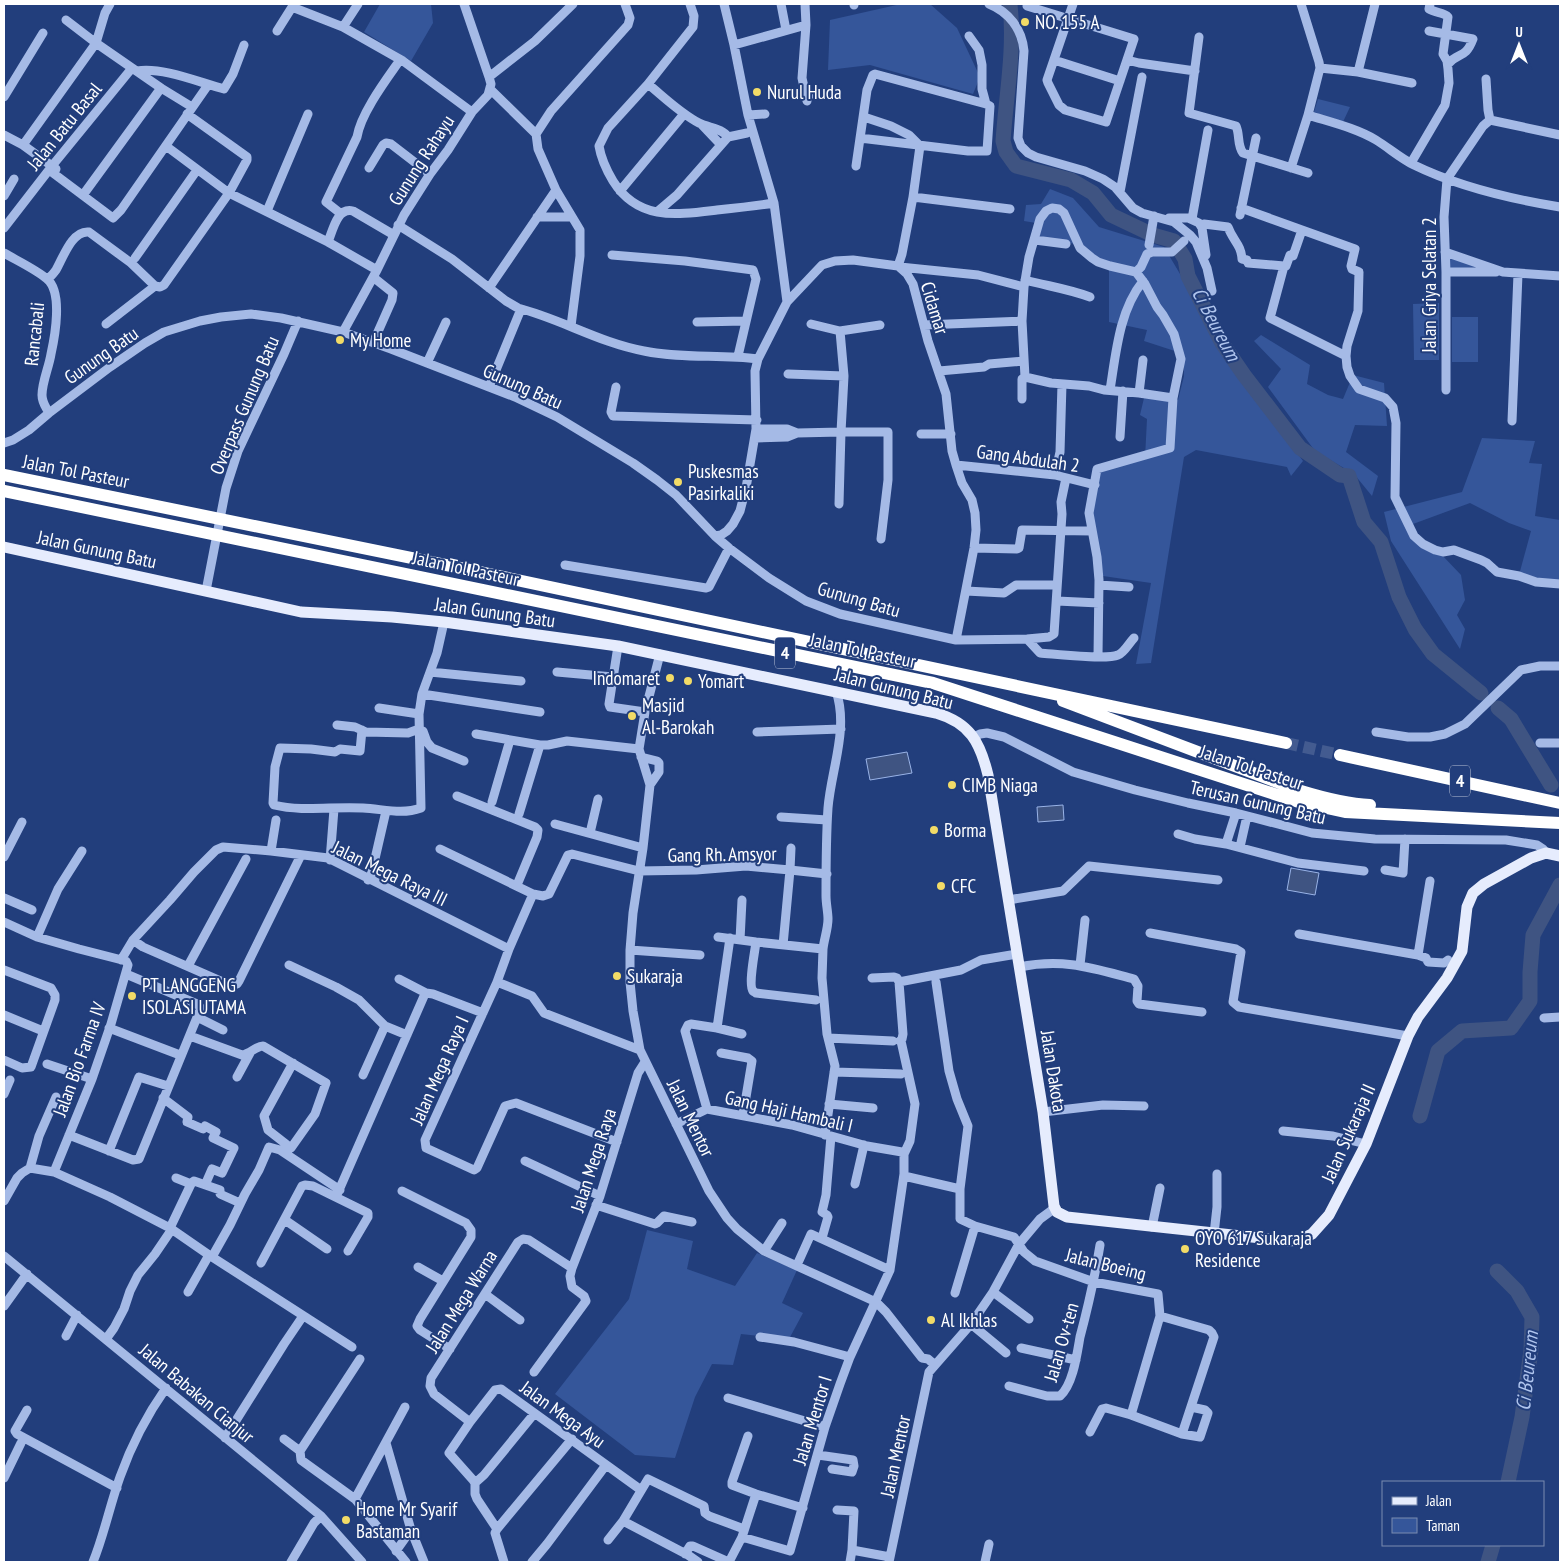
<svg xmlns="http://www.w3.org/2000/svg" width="1564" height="1566" viewBox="0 0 1564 1566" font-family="'PT Sans Narrow',sans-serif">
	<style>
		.green { fill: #35569a }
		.water { fill: #3f5482; stroke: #99b3e7 }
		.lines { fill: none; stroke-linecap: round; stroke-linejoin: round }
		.river { stroke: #3f5482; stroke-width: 15 }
		.highway-tunnel { stroke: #435b90; stroke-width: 12; stroke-dasharray: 12 6; stroke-linecap: butt }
		.minor { stroke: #a5bae6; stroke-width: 9 }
		.major { stroke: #e6ecfd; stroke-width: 11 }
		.highway { stroke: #fff; stroke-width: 12 }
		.poi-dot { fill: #f2db67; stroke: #223e7c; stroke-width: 2 }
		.labels { text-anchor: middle; stroke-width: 4; stroke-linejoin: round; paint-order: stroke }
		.shield { fill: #223e7c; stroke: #bdc5d8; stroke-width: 1 }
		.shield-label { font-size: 18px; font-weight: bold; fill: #fff }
		.poi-label { font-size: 19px; fill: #fff; stroke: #223e7c; text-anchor: start }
		.street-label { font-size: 19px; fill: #fff; stroke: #223e7c }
		.water-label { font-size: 20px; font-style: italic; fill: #b0c5ee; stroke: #223e7c }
	</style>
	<rect width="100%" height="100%" fill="#223e7c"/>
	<!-- green -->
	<path class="green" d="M380,4H431L433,23L411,61L364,32Z
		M901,4H930L957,28L980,77L973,94L870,65L828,70L830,20Z
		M1318,99L1350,107L1342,124L1313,115Z
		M1050,189L1073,198L1099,227L1164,247L1230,358L1303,461L1291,476L1287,467L1196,450L1184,457L1151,663L1136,664L1151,583L1103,576L1092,512L1099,469L1145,458L1147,419L1140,415L1144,398L1169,401L1178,400L1184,376V354L1144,341L1147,330L1109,322V263L1098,260L1081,245L1039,238L1042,224L1024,221L1026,205L1041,204Z
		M1451,258L1484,267L1452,269L1449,267V260Z
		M1439,303V360H1414L1413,304Z
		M1452,317H1478V362H1452Z
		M1261,335L1310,365L1307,384L1328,395L1343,399L1353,375L1384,383L1387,426L1355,425L1346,452L1378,476L1372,496L1354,474L1315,451L1268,387L1281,369L1254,341Z
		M1482,438L1535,441L1529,463L1542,464L1535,516L1560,520V586L1519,575L1531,531L1509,523L1470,503L1413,524L1420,543L1441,554L1461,575L1465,600L1457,615L1465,629L1460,649L1391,541L1384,512L1462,492Z
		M647,1230L693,1241L687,1269L735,1286L757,1253L797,1270L782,1303L803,1313L789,1339L741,1334L733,1365L712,1364L695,1397L675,1458L635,1455L555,1394L629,1299Z"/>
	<!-- water -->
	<path class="water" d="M907,752L912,773L870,780L866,759Z
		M1063,805L1064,820L1038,822L1037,807Z
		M1291,868L1319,873L1315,895L1287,890Z"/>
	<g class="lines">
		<!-- river -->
		<path class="river" d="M1010,4C1015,50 1006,96 1003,141L1006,152L1016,166L1071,180L1093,193L1111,215L1153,235L1174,241L1185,259L1188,276L1222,343L1244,375L1300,448L1340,475L1349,476L1364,522L1381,542L1399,597L1415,629L1433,654L1481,693
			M1498,708L1511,719L1551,785
			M1420,1116L1438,1051L1462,1031L1511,1028L1530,1001V972L1533,935L1560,885
			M1497,1271L1517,1291L1532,1317L1531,1350L1522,1417L1508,1482
			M1488,1562L1493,1545"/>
		<!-- highway-tunnel -->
		<path class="highway-tunnel" d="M1286,743L1340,755"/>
		<!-- minor -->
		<path class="minor" d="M690,4L694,16L693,27L648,84L608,128L599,146C601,158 607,171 613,181C638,221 676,215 717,210C736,208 755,206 774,203
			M781,4L786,30
			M805,4L806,25L802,78L807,101
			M854,4V5
			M989,4C1009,12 1022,29 1024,51L1018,138L1021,146L1028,153L1036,157L1085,171L1103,179L1115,187L1133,208L1142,213L1174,222L1190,235L1196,242L1207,268L1212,291
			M1027,6L1134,39L1106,122L1065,110L1059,105L1048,83L1047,80L1073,4
			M292,7L343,27L403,61L472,112
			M66,20L96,43L105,13L110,4
			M343,27L358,4
			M277,31L294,4
			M1429,31L1473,39C1465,60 1459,51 1448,64
			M1199,37L1189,113L1236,126C1240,134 1237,146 1243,153L1308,173
			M734,45L806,25
			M1054,60L1120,81
			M1127,60L1139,63L1195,71
			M1320,68L1358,72L1412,83
			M137,71C163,67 198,82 224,89L233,74L244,45
			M1358,72L1375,4
			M489,77L535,41L573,4
			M1486,79L1488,110L1490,120
			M648,84C665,98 680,113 699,123C709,128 722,128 728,137
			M490,89L536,134L538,149L556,190L580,230V256L571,326
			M806,94H830
			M4,97L43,33
			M748,115L765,114
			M1308,115C1330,122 1356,128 1376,140C1389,148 1400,158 1414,165C1459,187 1511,199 1560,207
			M864,117L891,126L909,135L920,146
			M702,125L721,145
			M536,134L551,111L628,25L630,18L625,4
			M4,135L23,145L56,169
			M860,138L968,151H987L990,106L986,104L982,89V65L979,50L969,36
			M23,145L96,43L161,88L192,107
			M166,146L229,193L328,242L377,270
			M1411,163L1445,105L1449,83L1448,69L1447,61L1443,54L1448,17C1444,12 1435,13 1429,9L1430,4
			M856,166L867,90L873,75L875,74L986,104
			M369,168L383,145L386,143L391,144L430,174
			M1291,168L1308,115L1320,68L1319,62L1301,4
			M49,170L113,218L121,210L208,85
			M620,191L684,114
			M1120,192L1142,77
			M83,195L161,88
			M4,196L14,179
			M913,197L1010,209
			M1241,208L1355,249L1351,266L1352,269L1359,272L1358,311L1347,346L1346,356L1347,367L1350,376L1359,389L1385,398L1393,407L1396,423L1395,497L1414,536L1423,544L1435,550L1443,552L1454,550L1481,560L1487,563L1497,572L1519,576L1536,582L1560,584
			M267,211L308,114
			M657,212L677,195L728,137L747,133
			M340,213L326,202L357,137C361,113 386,80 400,60
			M1240,215L1256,138
			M537,217H571
			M1169,218H1188L1199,223L1202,228L1206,255
			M1192,219L1208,130
			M1204,224L1228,227C1233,241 1241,244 1242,259L1247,260L1248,263L1284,266
			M398,225L452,259L506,301L518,308C561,319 600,343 644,351C682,359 720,354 758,359
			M4,228L52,166L132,68
			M1302,230L1293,256L1290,255L1286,266H1284L1270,318L1346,356
			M1035,240L1066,244
			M328,242C333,230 337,207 353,211L394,235
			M1149,245L1154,216
			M1445,252L1503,272L1560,276
			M4,253C16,260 37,270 47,279C63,292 55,336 51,354C49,367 42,382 42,395C42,403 46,407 49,413
			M612,255L685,261L753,270L756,279L738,356
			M135,258L197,170
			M898,266L902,254L913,197L920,146
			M900,267L978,275L1024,287
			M1136,272L1141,267L1147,254L1152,252H1172L1184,241
			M1446,272H1496
			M373,277L393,293L392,300L373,343
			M48,279C51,276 54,273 56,270C63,258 72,230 89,232L131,263L155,286
			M1025,280C1047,286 1069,289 1090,297
			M489,288L556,190
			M787,302L822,265L835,261L853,260L898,266L907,274L913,284L928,341L946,394L952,451L956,465L962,483L972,500L975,513L976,530L974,548L956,640
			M697,322L745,321
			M106,324L155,286L160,287L164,285L229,193L247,160V157L187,114
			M811,324L840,331L844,376L841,432L839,504
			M924,325L1022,321
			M840,331L880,325
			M343,332L377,270L404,215L430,174L448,150L472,112L488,95L491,84L489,77L464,4
			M427,363L446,322
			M939,371L984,367L989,364L1024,361
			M788,374L844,376
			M1025,377L1051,383L1089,386L1104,390L1139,393L1173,398
			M489,387L521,309
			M616,387L611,412L613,416L757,420
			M1110,390C1116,353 1119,311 1143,281
			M1446,390V272L1444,217L1447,179L1483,126L1490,120L1560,135
			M1139,393L1143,360
			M1022,399V379L1025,377L1022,321L1024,287L1029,257L1040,219L1046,211L1052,208L1059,209L1064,213L1080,248L1092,258L1098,262L1110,266L1136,272L1145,284L1157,307L1163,315L1174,334L1181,359L1173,398L1170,448L1097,469L1089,513L1097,557L1099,580L1098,656
			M1512,421L1518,274
			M756,429H787L797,433
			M921,434H951
			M1120,437L1123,391
			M755,438L787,437L797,433L841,432H888V480L881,539
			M4,443L13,440L29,430L49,413L110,367L145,343L164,332L200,321L221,317L251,314L281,318L343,332L391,349L515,397L557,417L633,463L657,480L676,495L715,536L729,548L769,578L806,601L840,614L956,640L1027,639L1049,637L1054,634L1062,514L1061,502L1066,478
			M956,465L1055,475L1095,485
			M1055,475L1060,452L1062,384
			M715,536L721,535L727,531L733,524L740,511L746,488L756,429L755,371L758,359L787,302L774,203L748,115L734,45L724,4
			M974,548L1017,549L1019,548L1022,530L1092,531
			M565,565L706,588L709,587L729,548
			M1099,585L1129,587
			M206,591L226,488L238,451L284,354L298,321
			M966,591L1004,593L1016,585H1056
			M1057,601L1099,603
			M1027,639L1040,653C1055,654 1106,660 1118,655C1124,653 1129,643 1134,638
			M618,646L609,704L610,707L645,712
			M660,654L645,712L639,749L650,785L643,848L633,913L630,950V982L633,1011L640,1050L709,1191L727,1218L737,1229L764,1251L876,1302L886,1312L922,1358L928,1359L935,1365
			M430,672L521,681
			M557,672L613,677
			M422,694L540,712
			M379,708L419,714
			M337,725L355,727L366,732L408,733L419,729
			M362,730L360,751L340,749L335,752L311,749L280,748L275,767L273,803L274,805C303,812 334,806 363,808C383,809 402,815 421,808L419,714L422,694L437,653L444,622
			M419,730L423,731L427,742L432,748L464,761
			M757,732L841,729
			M1376,732L1408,737H1430L1445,734L1465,724L1521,670L1540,666H1560
			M476,734L540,745H548L567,741L639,749
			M974,737L980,734L987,733L1004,737L1073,772L1135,790L1188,803L1236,813L1312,833L1375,839L1506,840L1537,845L1543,849L1546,853
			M1540,743H1560
			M641,757L657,761L659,763V772L650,785
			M457,796L535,827L538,830L537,837L517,885
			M492,802L510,740
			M519,814L540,745
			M781,817L827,820
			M555,824L643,848
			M590,833L598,799
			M1178,834L1195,839L1226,844L1298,863L1364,871
			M1226,844L1236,813
			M1240,847L1247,816
			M791,848L790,870L827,874
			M440,849L533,894L509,949L497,982L425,1140L426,1148L474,1170L477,1168L505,1106L516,1103L617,1142
			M271,851L276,820
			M4,857L22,822
			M330,860L334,809
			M1385,870L1403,873L1405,839
			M368,880L371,876L386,811
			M533,894L543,896L549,894L568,855L572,854L639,871L696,870L746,866L790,870L783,945
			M4,898L32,910
			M1008,900L1063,891L1089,866L1218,880
			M4,922L37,937L79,949L126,961L128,965L111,1024L92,1079L54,1172
			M1150,933L1236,949L1241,952L1233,1002L1239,1007L1408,1036
			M1299,934L1418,955L1426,958L1428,962L1444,963L1448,960
			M37,937L58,889L82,851
			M718,937L756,942L823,949C824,939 828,929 828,919C828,912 826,904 826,896C826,867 826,837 828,808C831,770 849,729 836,691
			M730,938L717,1028L742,1034
			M133,940L143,947L230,985L237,984L239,981L301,855
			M740,940L742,900
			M756,942C755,951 748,985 753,991C754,992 755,992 756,993L816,1000
			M823,949L822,978L827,1034L835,1066L825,1135
			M630,950L700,955
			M1418,955L1430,881
			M121,960L133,940L170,900L194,872L216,850L223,847L271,851L328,858L509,949
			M289,965L336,987L359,1000L385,1026L363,1075
			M1080,965L1085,920
			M188,966L246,859
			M1019,967C1064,958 1092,968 1134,979L1138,986L1137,1001L1139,1004L1202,1012
			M4,970L51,988L55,995V1000L31,1067L22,1068L4,1060
			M872,978L894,977L897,978L899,982L961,970L981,960L1017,954
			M399,979L426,993
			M497,982L532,996L544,1013L640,1050
			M899,982L903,1034L902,1039L900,1041
			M936,982L949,1071L957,1099L968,1126L960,1189V1219L975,1226L1014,1237L1024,1252L1035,1261L1094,1282L1158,1294L1160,1316L1131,1415
			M4,1015L43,1031
			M197,1017L223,1030
			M1544,1018L1560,1017
			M385,1026L407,1035
			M109,1028L180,1055
			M190,1036L242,1055C250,1054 256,1046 263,1046L326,1083L315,1114L291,1148L268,1130L264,1116L293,1063
			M828,1038L893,1041
			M901,1041L915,1104L910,1141L904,1154
			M721,1053L748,1058L752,1061L743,1115
			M47,1064L92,1079
			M834,1072L901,1074
			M237,1077L250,1053
			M4,1094L10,1080
			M163,1098L188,1117L187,1122L203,1129L205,1126L216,1132L213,1138L234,1148L222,1173L212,1169L205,1185
			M829,1104L873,1108
			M707,1109L685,1031L688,1025L691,1024L717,1028
			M1043,1112L1103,1105L1144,1106
			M676,1124L707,1109L792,1125L867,1146L902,1152L904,1154V1174L890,1270L850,1357L840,1384L825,1427L790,1551L742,1537L756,1494
			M1283,1131L1333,1136L1366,1144
			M69,1135L133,1160L139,1159L200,1010V1007L197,1004L126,974
			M109,1151L139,1077L168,1086
			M525,1161L600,1196
			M30,1168L39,1136L56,1097
			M904,1176L960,1189
			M191,1184L194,1181L220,1190V1194L240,1203
			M855,1184L864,1145
			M402,1191L466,1223L471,1230V1237L420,1319L417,1326L420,1330L450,1349
			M336,1197L424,996L426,993L433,994L483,1013
			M4,1201L17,1178L22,1173L30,1168L54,1172L110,1197L170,1228L209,1255L352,1347
			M596,1205L655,1224L657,1223L664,1216L692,1222
			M285,1220L327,1249
			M1152,1227L1160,1188
			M170,1228L191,1184L176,1178
			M1214,1234L1217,1207V1174
			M822,1238L828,1217L827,1215L822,1212L826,1195L831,1136
			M764,1251L782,1223
			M4,1256L321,1516L362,1562
			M212,1257L230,1225L245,1194L259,1170L269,1147L280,1150L340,1190
			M261,1263L302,1186L305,1185L313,1186L368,1213V1217L348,1251
			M797,1265L811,1234L890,1270
			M418,1267L443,1281
			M188,1292L209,1255
			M993,1292L1029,1319
			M955,1293L975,1226
			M485,1294L520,1320
			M4,1306L27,1274
			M1160,1316L1209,1330L1212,1333L1214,1337L1182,1434
			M971,1324L1006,1353
			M66,1336L77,1315
			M760,1337L794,1342L850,1357
			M106,1339L114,1328L124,1309L130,1291L138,1275L155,1254L172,1229
			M1021,1348L1076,1360
			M360,1359L300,1451L301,1460L355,1499L406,1562
			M534,1372L586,1301L584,1296L572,1287L570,1276L572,1268L600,1196L638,1073L645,1062
			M1009,1386L1047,1396H1060C1073,1385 1077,1354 1080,1337C1088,1307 1095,1276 1100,1245
			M728,1398L825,1427
			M27,1410L15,1431L17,1434L117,1488
			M470,1422L434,1394L430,1386L431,1378L518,1242L523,1239L529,1240L572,1268
			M1090,1432L1102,1409L1106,1408L1131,1415L1182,1434L1200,1437L1208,1413L1205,1410L1191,1407
			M748,1436L732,1482V1485L756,1494L803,1508
			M225,1438L284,1344L303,1316
			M284,1439L300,1451
			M386,1443L411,1530L424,1562
			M818,1455L853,1460L854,1466L852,1472L832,1469
			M4,1478L21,1443
			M475,1483L484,1475L534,1414
			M355,1499L405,1407
			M837,1510L854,1511L852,1550L850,1562
			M623,1521L688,1555L698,1562
			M497,1529L572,1439
			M608,1540L623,1521L648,1479L704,1506L705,1513L709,1516L744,1529
			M852,1550L890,1557
			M396,1551L411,1530
			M685,1554L690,1546H693L729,1562L742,1537
			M93,1562C104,1535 110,1505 120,1477C131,1446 147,1415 166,1388
			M291,1562L314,1523L321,1516
			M504,1562L495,1533L497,1529L477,1499L475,1494V1483L473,1480L449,1453L470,1422L495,1390L501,1389L641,1490
			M532,1562L547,1544L606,1465
			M889,1562L929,1372L971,1324L993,1292L1019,1244L1040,1219L1055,1208
			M985,1562L989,1544"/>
		<!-- major -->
		<path class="major" d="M4,547L301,612L392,617L444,622L618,646L936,713C970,723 980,742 988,775L1043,1112L1054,1206L1057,1212L1067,1217L1288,1241L1300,1240L1312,1234L1329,1215L1366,1144L1408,1036L1418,1017L1447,978L1462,951L1467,907L1473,893L1484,884L1531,858L1546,853L1560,856"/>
		<!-- highway -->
		<path class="highway" d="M4,475C432,561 860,650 1286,743
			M4,491L933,683L1299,802L1345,812L1560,823
			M1063,701L1301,791C1324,798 1346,804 1370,805
			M1340,755L1560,803"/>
	</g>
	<!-- markers -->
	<g class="poi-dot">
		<circle cx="1025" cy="22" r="5"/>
		<circle cx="757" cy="92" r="5"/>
		<circle cx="340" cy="340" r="5"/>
		<circle cx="678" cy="482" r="5"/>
		<circle cx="670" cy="678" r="5"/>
		<circle cx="688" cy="681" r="5"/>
		<circle cx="632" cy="716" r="5"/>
		<circle cx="952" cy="785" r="5"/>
		<circle cx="934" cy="830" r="5"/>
		<circle cx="941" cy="886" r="5"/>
		<circle cx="617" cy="976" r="5"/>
		<circle cx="132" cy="996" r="5"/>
		<circle cx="1185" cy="1249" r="5"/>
		<circle cx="931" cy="1320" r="5"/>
		<circle cx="346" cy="1520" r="5"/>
	</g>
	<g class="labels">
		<!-- shield labels -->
		<g class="shield">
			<rect x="775" y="637.5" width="20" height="31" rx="4"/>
			<rect x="1450" y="765.5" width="20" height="31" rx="4"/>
		</g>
		<g class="shield-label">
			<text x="785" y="659">4</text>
			<text x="1460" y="787">4</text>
		</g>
		<!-- poi labels -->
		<g class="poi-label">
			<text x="1035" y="29">NO. 155 A</text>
			<text x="767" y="99">Nurul Huda</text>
			<text x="350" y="347">My Home</text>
			<text x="688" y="478">Puskesmas<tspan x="688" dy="22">Pasirkaliki</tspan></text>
			<text x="660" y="685" text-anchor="end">Indomaret</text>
			<text x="698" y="688">Yomart</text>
			<text x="642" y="712">Masjid<tspan x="642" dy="22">Al-Barokah</tspan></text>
			<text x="962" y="792">CIMB Niaga</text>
			<text x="944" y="837">Borma</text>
			<text x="951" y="893">CFC</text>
			<text x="627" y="983">Sukaraja</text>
			<text x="142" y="992">PT LANGGENG<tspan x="142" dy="22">ISOLASI UTAMA</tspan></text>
			<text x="1195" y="1245">OYO 617 Sukaraja<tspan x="1195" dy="22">Residence</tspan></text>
			<text x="941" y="1327">Al Ikhlas</text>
			<text x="356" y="1516">Home Mr Syarif<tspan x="356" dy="22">Bastaman</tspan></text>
		</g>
		<!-- street labels -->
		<g class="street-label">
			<text transform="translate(64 126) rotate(-51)" y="7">Jalan Batu Basal</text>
			<text transform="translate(421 160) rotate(-57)" y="7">Gunung Rahayu</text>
			<text transform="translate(1429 285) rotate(-90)" y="7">Jalan Griya Selatan 2</text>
			<text transform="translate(935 308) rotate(73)" y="7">Cidamar</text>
			<text transform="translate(34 334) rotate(-84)" y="7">Rancabali</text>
			<text transform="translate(101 355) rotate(-35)" y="7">Gunung Batu</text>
			<text transform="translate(523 386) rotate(24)" y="7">Gunung Batu</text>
			<text transform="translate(244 405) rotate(-67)" y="7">Overpass Gunung Batu</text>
			<text transform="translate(1028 458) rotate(8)" y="7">Gang Abdulah 2</text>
			<text transform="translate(76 471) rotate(11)" y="7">Jalan Tol Pasteur</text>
			<text transform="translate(97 549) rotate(12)" y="7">Jalan Gunung Batu</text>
			<text transform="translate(466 568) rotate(12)" y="7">Jalan Tol Pasteur</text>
			<text transform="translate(859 599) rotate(16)" y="7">Gunung Batu</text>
			<text transform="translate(495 612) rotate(8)" y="7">Jalan Gunung Batu</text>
			<text transform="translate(863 650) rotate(12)" y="7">Jalan Tol Pasteur</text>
			<text transform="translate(894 688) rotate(14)" y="7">Jalan Gunung Batu</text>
			<text transform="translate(1252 767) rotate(18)" y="7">Jalan Tol Pasteur</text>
			<text transform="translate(1258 802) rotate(13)" y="7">Terusan Gunung Batu</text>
			<text transform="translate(722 854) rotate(-1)" y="7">Gang Rh. Amsyor</text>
			<text transform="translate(390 873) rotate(26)" y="7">Jalan Mega Raya III</text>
			<text transform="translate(79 1059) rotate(-70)" y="7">Jalan Bio Farma IV</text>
			<text transform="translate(439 1070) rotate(-66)" y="7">Jalan Mega Raya I</text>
			<text transform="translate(1054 1071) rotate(81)" y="7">Jalan Dakota</text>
			<text transform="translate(789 1111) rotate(13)" y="7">Gang Haji Hambali I</text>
			<text transform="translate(691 1118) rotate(64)" y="7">Jalan Mentor</text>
			<text transform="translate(1348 1133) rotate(-66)" y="7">Jalan Sukaraja II</text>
			<text transform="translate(593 1160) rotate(-72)" y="7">Jalan Mega Raya</text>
			<text transform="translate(1106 1264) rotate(14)" y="7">Jalan Boeing</text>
			<text transform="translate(461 1301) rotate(-58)" y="7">Jalan Mega Warna</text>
			<text transform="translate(1061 1342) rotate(-74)" y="7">Jalan Ov-ten</text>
			<text transform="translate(197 1393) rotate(40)" y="7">Jalan Babakan Cianjur</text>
			<text transform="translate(563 1414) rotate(36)" y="7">Jalan Mega Ayu</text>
			<text transform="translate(812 1420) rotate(-73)" y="7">Jalan Mentor I</text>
			<text transform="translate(895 1456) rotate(-78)" y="7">Jalan Mentor</text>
		</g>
		<!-- water labels -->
		<g class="water-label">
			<text transform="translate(1216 324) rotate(62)" y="7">Ci Beureum</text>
			<text transform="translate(1527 1371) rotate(-84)" y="7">Ci Beureum</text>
		</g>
	</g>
	<!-- border -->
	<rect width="1564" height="1566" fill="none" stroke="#ffffff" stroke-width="10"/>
	<!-- legend -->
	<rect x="1382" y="1481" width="162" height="65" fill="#223e7c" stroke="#7a8bb0"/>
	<rect x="1392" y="1497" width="25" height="8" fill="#e6ecfd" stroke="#7a8bb0"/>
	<text x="1426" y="1506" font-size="15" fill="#ffffff">Jalan</text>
	<rect x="1392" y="1518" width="25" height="15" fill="#35569a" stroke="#7a8bb0"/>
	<text x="1426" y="1531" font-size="15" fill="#ffffff">Taman</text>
	<!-- north arrow -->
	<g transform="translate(1519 45)" stroke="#223e7c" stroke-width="4" paint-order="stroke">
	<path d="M0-4L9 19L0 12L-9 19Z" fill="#ffffff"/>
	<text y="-8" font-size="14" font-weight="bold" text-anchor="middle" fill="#ffffff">U</text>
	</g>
</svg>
